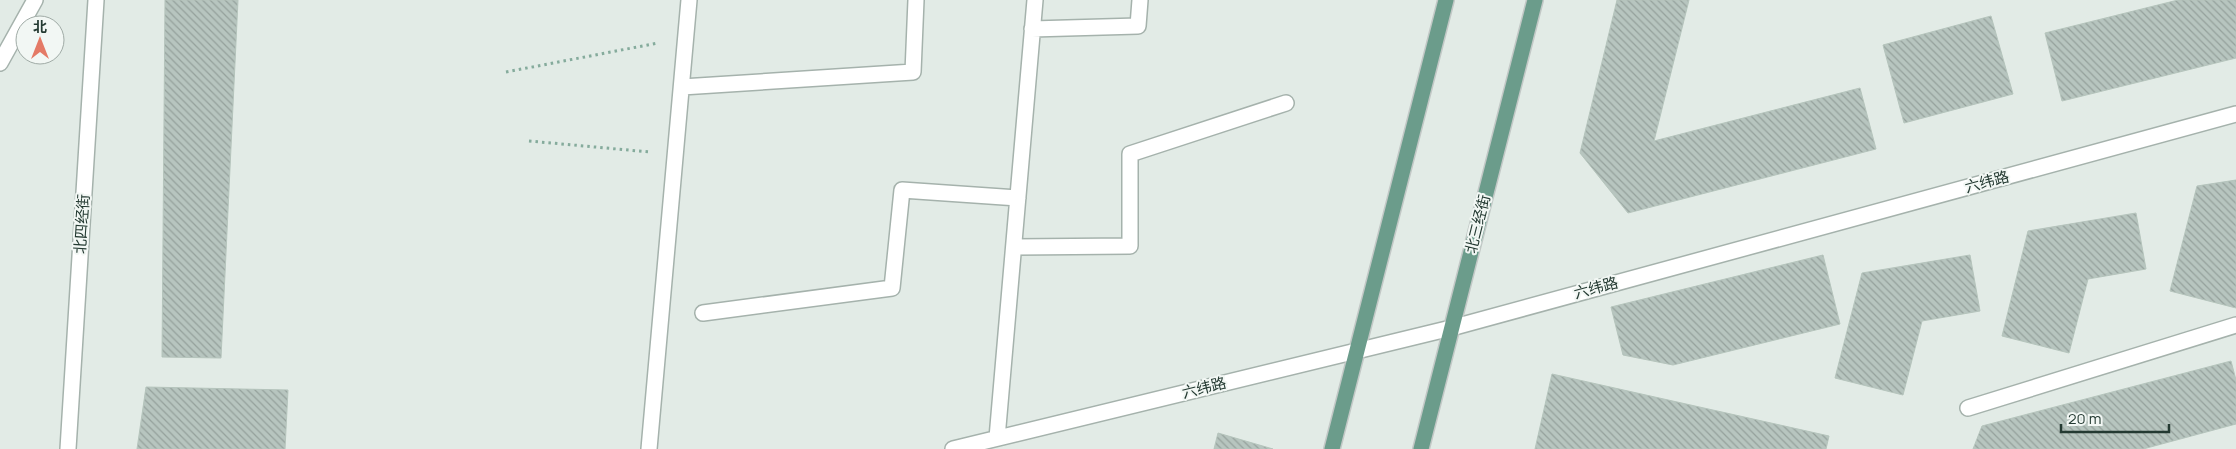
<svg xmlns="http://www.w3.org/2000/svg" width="2236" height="449" viewBox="0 0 2236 449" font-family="Manrope,'Noto Sans SC',sans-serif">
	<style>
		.building { fill: url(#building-back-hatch); stroke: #b5c4bc }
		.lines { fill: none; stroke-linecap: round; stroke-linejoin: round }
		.minor-casing { stroke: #a5b2ac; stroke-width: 18 }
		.major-casing { stroke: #c2c8c6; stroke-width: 18 }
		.path { stroke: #85ab9c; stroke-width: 3; stroke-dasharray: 2.5 4; stroke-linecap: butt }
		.minor { stroke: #fff; stroke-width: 15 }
		.major { stroke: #6b9c8b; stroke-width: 15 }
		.labels { text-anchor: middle; stroke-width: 4; stroke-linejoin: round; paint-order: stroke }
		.street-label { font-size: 15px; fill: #243a32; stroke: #f2f7f4 }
	</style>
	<defs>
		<pattern id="building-back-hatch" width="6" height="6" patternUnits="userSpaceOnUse" patternTransform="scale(1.25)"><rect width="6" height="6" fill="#b7c5bf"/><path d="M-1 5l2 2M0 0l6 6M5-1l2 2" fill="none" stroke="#95a19c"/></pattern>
	</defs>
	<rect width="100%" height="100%" fill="#e2ebe6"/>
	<!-- building -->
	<path class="building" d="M165,0H238L221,358L162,357Z
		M1617,0H1689L1654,141L1860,88L1876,149L1628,213L1580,153Z
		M2178,0H2236V58L2062,101L2045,33Z
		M1991,16L2013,94L1904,123L1883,45Z
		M2236,180V308L2170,291L2197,186Z
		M2136,213L2146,269L2088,279L2069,353L2002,336L2028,231Z
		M1823,255L1840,324L1673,365L1623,355L1611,307Z
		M1970,255L1980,311L1922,321L1903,395L1835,378L1862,273Z
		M2231,361L2236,380V424L2143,449H1973L1982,426Z
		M1552,374L1829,436L1826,449H1535Z
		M146,387L288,390L285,449H137Z
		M1218,433L1273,449H1214Z"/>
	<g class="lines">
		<defs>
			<path id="minor" d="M1032,29L1138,26L1140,0
				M0,63L35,0
				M682,87L913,72L916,0
				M1014,247L1130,246V154L1286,103
				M703,313L892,288L902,190L1018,198
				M1968,408L2236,325
				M997,438L1035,0
				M68,449L96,0
				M649,449L689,0
				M953,449L1451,328L2236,114"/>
			<path id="major" d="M1332,449L1446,0
				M1421,449L1535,0"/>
		</defs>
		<!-- minor casing -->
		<use href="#minor" class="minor-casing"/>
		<!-- major casing -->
		<use href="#major" class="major-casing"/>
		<!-- path -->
		<path class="path" d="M506,72L658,43
			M529,141L650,152"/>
		<!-- minor -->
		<use href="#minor" class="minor"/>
		<!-- major -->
		<use href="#major" class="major"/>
	</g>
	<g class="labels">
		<!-- street labels -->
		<g class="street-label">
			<text transform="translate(1987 182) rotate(-15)" y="5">六纬路</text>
			<text transform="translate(82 224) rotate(-86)" y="5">北四经街</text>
			<text transform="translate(1478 224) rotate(-76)" y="5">北三经街</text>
			<text transform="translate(1596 288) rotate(-15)" y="5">六纬路</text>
			<text transform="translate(1204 388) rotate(-14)" y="5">六纬路</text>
		</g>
	</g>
	<!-- north arrow -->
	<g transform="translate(40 40)"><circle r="24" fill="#f2f7f4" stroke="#a0aba6"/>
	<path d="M0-4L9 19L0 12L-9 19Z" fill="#e47a66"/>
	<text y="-8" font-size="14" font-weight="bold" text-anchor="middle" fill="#243a32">北</text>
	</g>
	<!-- scale -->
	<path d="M2061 424v8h108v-8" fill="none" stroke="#243a32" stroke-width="2.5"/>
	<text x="2068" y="424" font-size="15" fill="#243a32" stroke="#f2f7f4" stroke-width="4" paint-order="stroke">20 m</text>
</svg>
